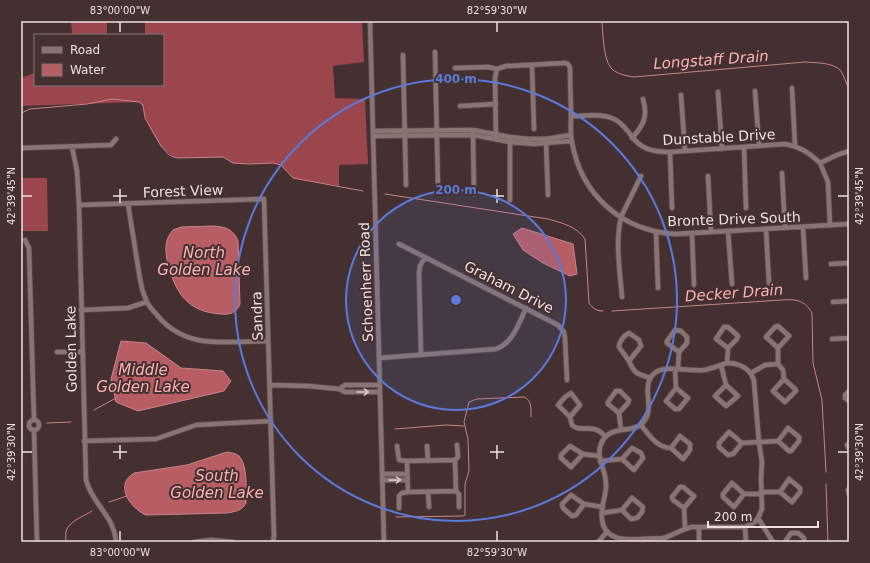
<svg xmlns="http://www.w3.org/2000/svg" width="870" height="563" viewBox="0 0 870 563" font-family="'DejaVu Sans',sans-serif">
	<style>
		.forest { fill: #9b464d }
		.water { fill: #b75e64; stroke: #c88589 }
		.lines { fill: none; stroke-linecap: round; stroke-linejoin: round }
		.stream { stroke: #c88589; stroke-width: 1 }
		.minor-casing { stroke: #5d4c4d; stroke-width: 6 }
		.minor { stroke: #8a7373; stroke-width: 4.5 }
		.oneway { stroke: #d5c5c5 }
		.ticks { fill: none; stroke: #eee0e0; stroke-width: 1.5 }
		.ring { fill: none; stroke: #5c7ada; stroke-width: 2 }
		.labels { text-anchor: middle; stroke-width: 4; stroke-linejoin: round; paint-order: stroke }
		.street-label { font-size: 14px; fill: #eee0e0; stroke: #443031 }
		.water-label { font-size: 15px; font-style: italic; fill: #fbb1b3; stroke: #443031 }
		.centre { fill: #5c7ada; stroke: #443031; stroke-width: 2 }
		.ring-label { font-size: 12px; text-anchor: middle; font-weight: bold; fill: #5c7ada; stroke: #443031; stroke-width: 4; stroke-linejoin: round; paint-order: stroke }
		.neatline { fill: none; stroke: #eee0e0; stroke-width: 1.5 }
		.ticks-label { font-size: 10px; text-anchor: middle; fill: #eee0e0 }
	</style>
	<rect width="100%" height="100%" fill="#443031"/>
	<!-- forest -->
	<path class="forest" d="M71,21H107V35H72Z
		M145,21H362L364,62L333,66L335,98L365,99L368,164L339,165V186L293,178L281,165L273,163L249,164L233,163L223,157L178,158C164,155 151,132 146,119C143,112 145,107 139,102L21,106V78L35,73V85H163V35H145Z
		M21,178H47L48,231H21Z"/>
	<!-- water -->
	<path class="water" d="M214,226C226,227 233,229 238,241L240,304C237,313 229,315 221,314C188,312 176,294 168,264C165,251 164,240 173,230L181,227Z
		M522,228L573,244L577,274L570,276L543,263L523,250L513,234Z
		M121,341L146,343L181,368L223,371L231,381L224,391L138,411L116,402L111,379Z
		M227,452C231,453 236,453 239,456C248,465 246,491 246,503C242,511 234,512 226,513L146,515C130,508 114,485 134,473L187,465Z"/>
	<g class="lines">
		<!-- stream -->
		<path class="stream" d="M602,21C603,33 603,58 611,68C616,74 627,76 634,77L805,62C816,63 833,62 841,71C844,76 846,83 849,89
			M21,113L30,109L87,104L112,99L139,102L143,105L145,118L161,146L168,154L173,157L178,158L223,157L233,163L249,164L273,163L281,165L293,178L363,191
			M385,194L548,219C562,223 576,226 585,239L589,303C593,309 597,311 603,311
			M612,311L782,300C795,299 805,300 812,313L813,363L822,400L826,472
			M94,410L116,398
			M47,423L71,422
			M395,429L446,425L464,426
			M826,484L828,542
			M109,502L127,496
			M396,517L463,516L465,515V484L469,471L468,439L464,422L469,402L477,399L524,397C532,400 531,409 531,417
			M66,542C66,538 65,532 67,529C71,520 85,516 92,511"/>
		<defs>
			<path id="minor" d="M370,21L384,542
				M435,52L438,187
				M403,55L406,185
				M532,65L534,129
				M455,68L488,67L497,69
				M497,69L506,66L565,63L568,64L570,68C570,85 571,101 571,117C571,125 570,134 572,142C581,195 622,231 675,234L849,224
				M792,88L795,146
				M755,91L759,145
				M718,92L722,149
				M681,95L685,151
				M460,106L496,104
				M571,116C585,116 602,113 614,119C621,122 625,128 630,134C640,149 652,152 670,152L785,144C800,146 810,153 820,163L837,155L849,151
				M373,131L473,130L510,137L528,139H546L571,135
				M473,133L474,194
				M373,136L473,135L510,142L534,144L571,141
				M496,137L495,78L497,69
				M632,138C644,125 648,116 643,99
				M510,141V200
				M546,142L548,195
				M72,147L77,171L79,205L86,480C92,504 114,515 116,542
				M744,147L746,208
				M21,148L111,145L116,139
				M670,152L672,208
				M820,163L828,182L830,225
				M782,173L785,228
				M708,176L711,232
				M128,204L140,279C141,286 143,293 146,300C148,306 153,310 157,315C186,351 228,341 268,341
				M79,205L264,199L274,536L273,542
				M803,227L806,278
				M766,229L769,283
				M728,231L732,284
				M656,232L658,288
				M692,234L694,285
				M25,240L29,248L34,420
				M399,244L558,325L564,332L565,338L567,380
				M831,264L849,263
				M622,297C620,271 615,244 621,217L641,176
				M833,302L849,301
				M81,310L128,308L146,302
				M832,339L849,338
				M57,352H82
				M421,355L419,273L420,266L425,257
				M379,358L496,349C513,343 519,323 526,308
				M629,361L619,347C619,342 624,335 629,333L639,340L641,346L629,361C635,375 637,373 650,378
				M727,363C740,363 751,369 754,381L759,443L762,462L761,478L762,509L758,518L755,522L745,527H692C681,529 673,536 663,538C657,539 649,538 642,539C626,540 604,541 602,519C600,508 606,497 606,486C607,469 593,456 603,440C613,424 636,435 645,420C655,406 639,384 656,372C668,365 690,372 704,370C712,369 720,365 727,363Z
				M727,363L728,348L737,339L738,336L728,327H724L716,339L728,348
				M778,364V348L789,336L778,326L775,327L766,337L778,348
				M721,365L726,385L738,396L726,406L715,396L726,385
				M675,369L676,388L688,398L679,409H675L666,401L676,388
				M678,369L679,352L687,343V337L681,331L675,330L667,341V343L679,352
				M751,373L765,365L778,364L783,370L784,379L773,391L785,402L796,391L795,389L784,379
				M270,385L308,386L339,389
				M380,385H345L339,389L345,392H380
				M849,391L845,395V398L849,401
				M619,413L608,404V402L616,391H620L629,400L628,403L619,413L621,430
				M570,417L558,405L565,397L571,393L580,405L570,417L572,425C578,431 586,427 594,429C599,430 602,433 605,436
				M29 425a5 5 0 1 1 10 0a5 5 0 1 1-10 0Z
				M641,425C649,435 657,448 671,448L680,436L690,444V450L683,459L671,448
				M34,431L37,542
				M729,432L742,443L733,454L728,455L719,447V443Z
				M84,441L156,439L196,425L271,421
				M742,443L778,441L788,428L799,437V441L791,451H789L778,441
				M849,443L847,445L849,448
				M397,446L399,460L407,461
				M427,446L428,461
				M583,454L571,467L561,458V455L570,446L583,454L599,456
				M455,460L456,491L408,492L407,461Z
				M455,460L458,457L457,445
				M600,461L622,459L632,448L641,453L643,458L634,470L622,459
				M382,474H407
				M382,480H407
				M849,489L848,490L849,494
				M456,491L459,494V507
				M428,492L429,507
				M762,492H780L789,479L800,488V492L792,502L780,492
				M744,494L734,507L723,497V494L732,483L744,494H762
				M584,504L576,515L572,516L563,508L562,504L571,495L584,504L603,507
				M399,508V496L402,493L408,492
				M684,508L673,500L672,497L680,487H683L694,496L684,508L685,528
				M602,513L622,510L632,498L643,507L642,512L637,518L631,519L622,510
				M758,518L773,542
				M745,527L746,542
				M194,542L211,540L233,542
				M598,542L607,532
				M699,542V527
				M785,542L791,533H798L804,538V542"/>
		</defs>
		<!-- minor casing -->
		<use href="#minor" class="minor-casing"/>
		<!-- minor -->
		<use href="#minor" class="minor"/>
	</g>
	<!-- one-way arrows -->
	<defs><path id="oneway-shaft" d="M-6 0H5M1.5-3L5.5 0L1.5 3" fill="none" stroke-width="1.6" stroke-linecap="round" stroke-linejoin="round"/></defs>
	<g class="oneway">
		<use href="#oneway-shaft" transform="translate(363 392)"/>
		<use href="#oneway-shaft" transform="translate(395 480) rotate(-1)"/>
	</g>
	<!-- ticks -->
	<path class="ticks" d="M120,22V32M497,22V32M120,189V203M497,189V203M22,196H32M113,196H127M490,196H504M838,196H848M120,445V459M497,445V459M22,452H32M113,452H127M490,452H504M838,452H848M120,531V541M497,531V541"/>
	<!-- distance rings -->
	<circle cx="456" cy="300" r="110" fill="#5c7ada" fill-opacity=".12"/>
	<g class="ring">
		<circle cx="456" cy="300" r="110"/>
		<circle cx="456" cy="300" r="221"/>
	</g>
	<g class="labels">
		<!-- street labels -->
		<g class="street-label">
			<text transform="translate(719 137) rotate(-3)" y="5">Dunstable Drive</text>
			<text transform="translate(183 191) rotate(-2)" y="5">Forest View</text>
			<text transform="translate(734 219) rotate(-2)" y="5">Bronte Drive South</text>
			<text transform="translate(366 282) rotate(-92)" y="5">Schoenherr Road</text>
			<text transform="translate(509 287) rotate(27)" y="5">Graham Drive</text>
			<text transform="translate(257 316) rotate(-92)" y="5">Sandra</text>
			<text transform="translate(71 349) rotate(-91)" y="5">Golden Lake</text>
		</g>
		<!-- water labels -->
		<g class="water-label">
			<text transform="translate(711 60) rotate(-4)" y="5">Longstaff Drain</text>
			<text x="204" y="258">North<tspan x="204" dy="17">Golden Lake</tspan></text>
			<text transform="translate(734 293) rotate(-4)" y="5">Decker Drain</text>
			<text x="143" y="375">Middle<tspan x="143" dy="17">Golden Lake</tspan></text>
			<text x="217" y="481">South<tspan x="217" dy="17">Golden Lake</tspan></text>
		</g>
	</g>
	<circle cx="456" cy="300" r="6" class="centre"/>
	<g class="ring-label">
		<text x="456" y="83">400 m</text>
		<text x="456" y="194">200 m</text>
	</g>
	<!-- border -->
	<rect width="870" height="563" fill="none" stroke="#443031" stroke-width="44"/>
	<!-- legend -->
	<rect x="34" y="34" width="130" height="52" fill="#443031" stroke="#887677"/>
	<rect x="42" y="47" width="20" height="6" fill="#8a7373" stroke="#887677"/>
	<text x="70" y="54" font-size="12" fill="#eee0e0">Road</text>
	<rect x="42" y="64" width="20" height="12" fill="#b75e64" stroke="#887677"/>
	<text x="70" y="74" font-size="12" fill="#eee0e0">Water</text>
	<!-- scale -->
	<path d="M708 521v6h110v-6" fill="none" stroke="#eee0e0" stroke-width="2"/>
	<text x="714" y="521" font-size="12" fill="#eee0e0" stroke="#443031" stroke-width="3" paint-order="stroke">200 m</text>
	<rect x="22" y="22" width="826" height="519" class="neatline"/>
	<g class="ticks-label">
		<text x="120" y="14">83°00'00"W</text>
		<text x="497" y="14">82°59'30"W</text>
		<text transform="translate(11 196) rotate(-90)" y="4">42°39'45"N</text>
		<text transform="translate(859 196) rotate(-90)" y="4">42°39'45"N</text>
		<text transform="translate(11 452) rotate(-90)" y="4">42°39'30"N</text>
		<text transform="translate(859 452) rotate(-90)" y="4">42°39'30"N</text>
		<text x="120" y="556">83°00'00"W</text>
		<text x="497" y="556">82°59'30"W</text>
	</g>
</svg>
